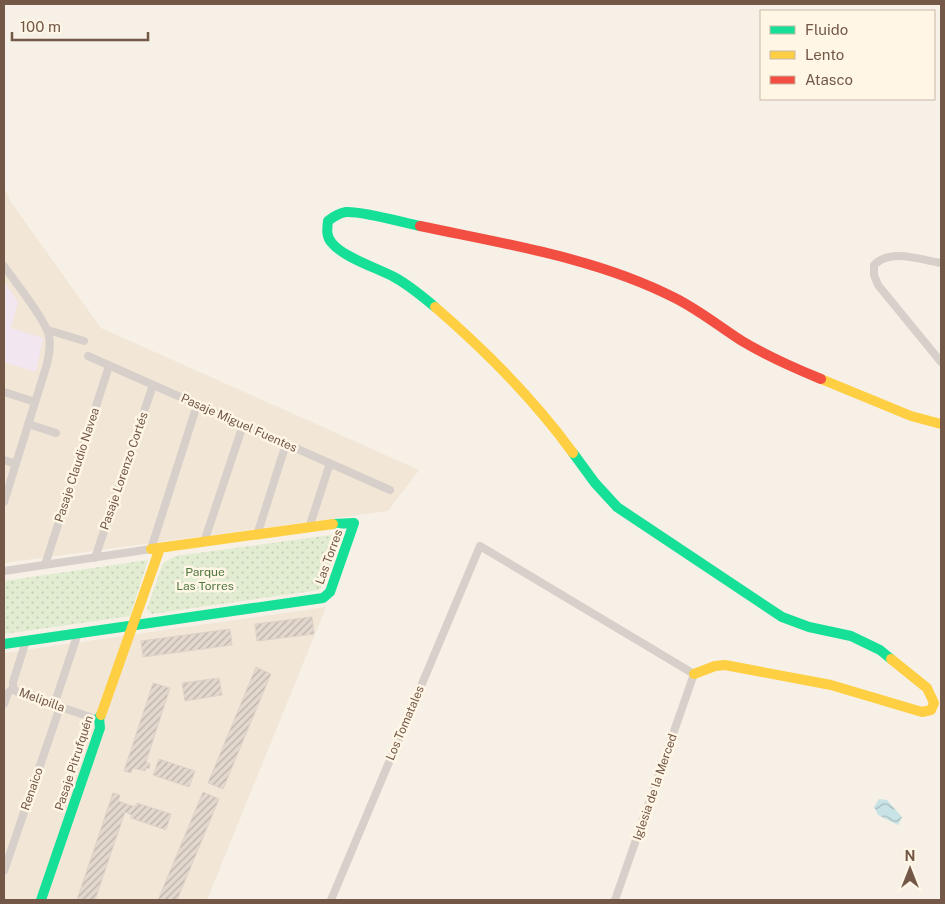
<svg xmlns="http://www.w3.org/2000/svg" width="945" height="904" viewBox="0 0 945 904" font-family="'Public Sans',sans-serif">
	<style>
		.residential { fill: #f2e6d6 }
		.education { fill: #f2e6f0 }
		.park { fill: url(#park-dots) }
		.water { fill: url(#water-waves) }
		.building { fill: url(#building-hatch); stroke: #ded3c9 }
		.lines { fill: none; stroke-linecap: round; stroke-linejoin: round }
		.street { stroke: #d7cfc9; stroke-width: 8 }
		.fast { stroke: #16e098; stroke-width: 10 }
		.slow { stroke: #ffcf43; stroke-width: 10 }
		.jam { stroke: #f24e42; stroke-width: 10 }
		.labels { text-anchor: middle; stroke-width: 5; stroke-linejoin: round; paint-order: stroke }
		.street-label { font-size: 12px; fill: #735847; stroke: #fff6e6 }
		.park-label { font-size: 12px; fill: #4f7840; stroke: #fff6e6 }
	</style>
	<defs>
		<pattern id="park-dots" width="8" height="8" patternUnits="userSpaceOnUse" patternTransform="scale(1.25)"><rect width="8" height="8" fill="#e1ecd1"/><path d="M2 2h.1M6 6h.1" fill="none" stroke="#c4ccb5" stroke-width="1.8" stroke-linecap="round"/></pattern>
		<pattern id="water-waves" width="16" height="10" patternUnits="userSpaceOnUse" patternTransform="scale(1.25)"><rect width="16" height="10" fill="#c8e3e5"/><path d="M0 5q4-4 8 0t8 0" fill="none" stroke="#a7bbbb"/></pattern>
		<pattern id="building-hatch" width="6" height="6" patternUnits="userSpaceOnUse" patternTransform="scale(1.25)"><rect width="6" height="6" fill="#e2d8ce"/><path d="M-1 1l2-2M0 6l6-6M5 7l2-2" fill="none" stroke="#bcb2a9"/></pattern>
	</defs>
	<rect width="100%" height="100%" fill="#f6f0e6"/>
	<!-- residential -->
	<path class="residential" d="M4,187L11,202L101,328L419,470L388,511L4,563Z
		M326,607L207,900H4V653Z"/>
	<!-- education -->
	<path class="education" d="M4,281L18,302L11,328L43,338L36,372L4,362Z"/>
	<!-- park -->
	<path class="park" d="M339,534L341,537L324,585L319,590L152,614L147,609L163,563L176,556Z
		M148,560L130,616L4,634V581Z"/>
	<!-- water -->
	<path class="water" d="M879,799L887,800L902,817L898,825L878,815L874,807Z"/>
	<!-- building -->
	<path class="building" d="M312,617L314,634L257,641L255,624Z
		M230,629L232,645L143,657L141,641Z
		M256,667L271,674L223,789L208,783Z
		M219,678L222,695L185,701L182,683Z
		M153,683L170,688L146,762L150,764L149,769L146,768L145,771L133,768L131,773L124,771Z
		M159,759L195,771L189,787L153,775Z
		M203,792L219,799L177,900H158Z
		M113,793L120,795L118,801L135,807L137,803L171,814L166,830L131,818L132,815L125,812L95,900H77Z"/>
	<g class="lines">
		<!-- street -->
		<path class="street" d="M941,263C920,260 891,248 874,265V275L878,285L941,362
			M4,266C15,282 46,320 49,336C51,346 49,355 47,364L4,502
			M48,330L84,341
			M88,356L390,490
			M4,392L35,402
			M28,424L56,433
			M4,460L16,464
			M309,528L330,463
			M257,535L286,444
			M204,542L243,425
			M95,558L153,385
			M45,565L109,366
			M4,571L151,549L197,405
			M13,688L17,692L93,718H99
			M4,704L8,693L13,688V682L26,641
			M54,705L78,633
			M4,871L60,707
			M331,900L480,546L694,674L615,900"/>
		<!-- fast -->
		<path class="fast" d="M420,226C401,222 363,211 346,212C339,213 333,217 328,221C327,229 326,237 332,243C343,257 377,268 394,277C409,285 422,296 435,307
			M573,453L595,483L617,507L782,617L809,627L851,636L880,650L891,659
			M4,644L323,598L330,592L354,523L333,524
			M41,900L100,728L99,718L101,715"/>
		<!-- slow -->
		<path class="slow" d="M435,307C486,351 533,398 573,453
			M821,379L911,416L941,424
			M151,549L333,524
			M694,674L715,666L725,665L831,685L922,712L931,710L934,703L927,688L891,659
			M101,715L160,548"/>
		<!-- jam -->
		<path class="jam" d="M420,226C505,244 597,258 675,298C699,310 720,327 742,341C767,356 794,368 821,379"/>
	</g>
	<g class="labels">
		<!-- street labels -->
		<g class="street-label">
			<text transform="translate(239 423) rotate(24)" y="4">Pasaje Miguel Fuentes</text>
			<text transform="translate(77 465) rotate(-72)" y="4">Pasaje Claudio Navea</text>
			<text transform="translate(124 471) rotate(-71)" y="4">Pasaje Lorenzo Cortés</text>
			<text transform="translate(329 557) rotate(-70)" y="4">Las Torres</text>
			<text transform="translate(42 700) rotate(20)" y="4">Melipilla</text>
			<text transform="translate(405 723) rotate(-67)" y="4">Los Tomatales</text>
			<text transform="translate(74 763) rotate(-72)" y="4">Pasaje Pitrufquén</text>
			<text transform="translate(655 787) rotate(-71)" y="4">Iglesia de la Merced</text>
			<text transform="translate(32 789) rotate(-71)" y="4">Renaico</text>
		</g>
		<!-- park labels -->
		<g class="park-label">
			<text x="205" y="576">Parque<tspan x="205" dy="14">Las Torres</tspan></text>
		</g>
	</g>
	<!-- border -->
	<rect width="945" height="904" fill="none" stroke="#735847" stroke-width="10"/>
	<!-- legend -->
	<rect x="760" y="10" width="175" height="90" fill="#fff6e6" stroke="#c7b7a6"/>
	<rect x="770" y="26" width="25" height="8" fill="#16e098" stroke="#c7b7a6"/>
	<text x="805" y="35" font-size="15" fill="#735847">Fluido</text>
	<rect x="770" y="51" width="25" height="8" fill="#ffcf43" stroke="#c7b7a6"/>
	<text x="805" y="60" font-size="15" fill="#735847">Lento</text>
	<rect x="770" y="76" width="25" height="8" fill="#f24e42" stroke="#c7b7a6"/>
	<text x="805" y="85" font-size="15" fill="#735847">Atasco</text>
	<!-- north arrow -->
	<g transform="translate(910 869)" stroke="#fff6e6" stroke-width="4" paint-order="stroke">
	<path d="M0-4L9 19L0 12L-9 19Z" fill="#735847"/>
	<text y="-8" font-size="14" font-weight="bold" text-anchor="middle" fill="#735847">N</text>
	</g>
	<!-- scale -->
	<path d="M12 32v8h136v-8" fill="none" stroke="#735847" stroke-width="2.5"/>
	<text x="20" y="32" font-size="15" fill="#735847" stroke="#fff6e6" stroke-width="4" paint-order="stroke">100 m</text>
</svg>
